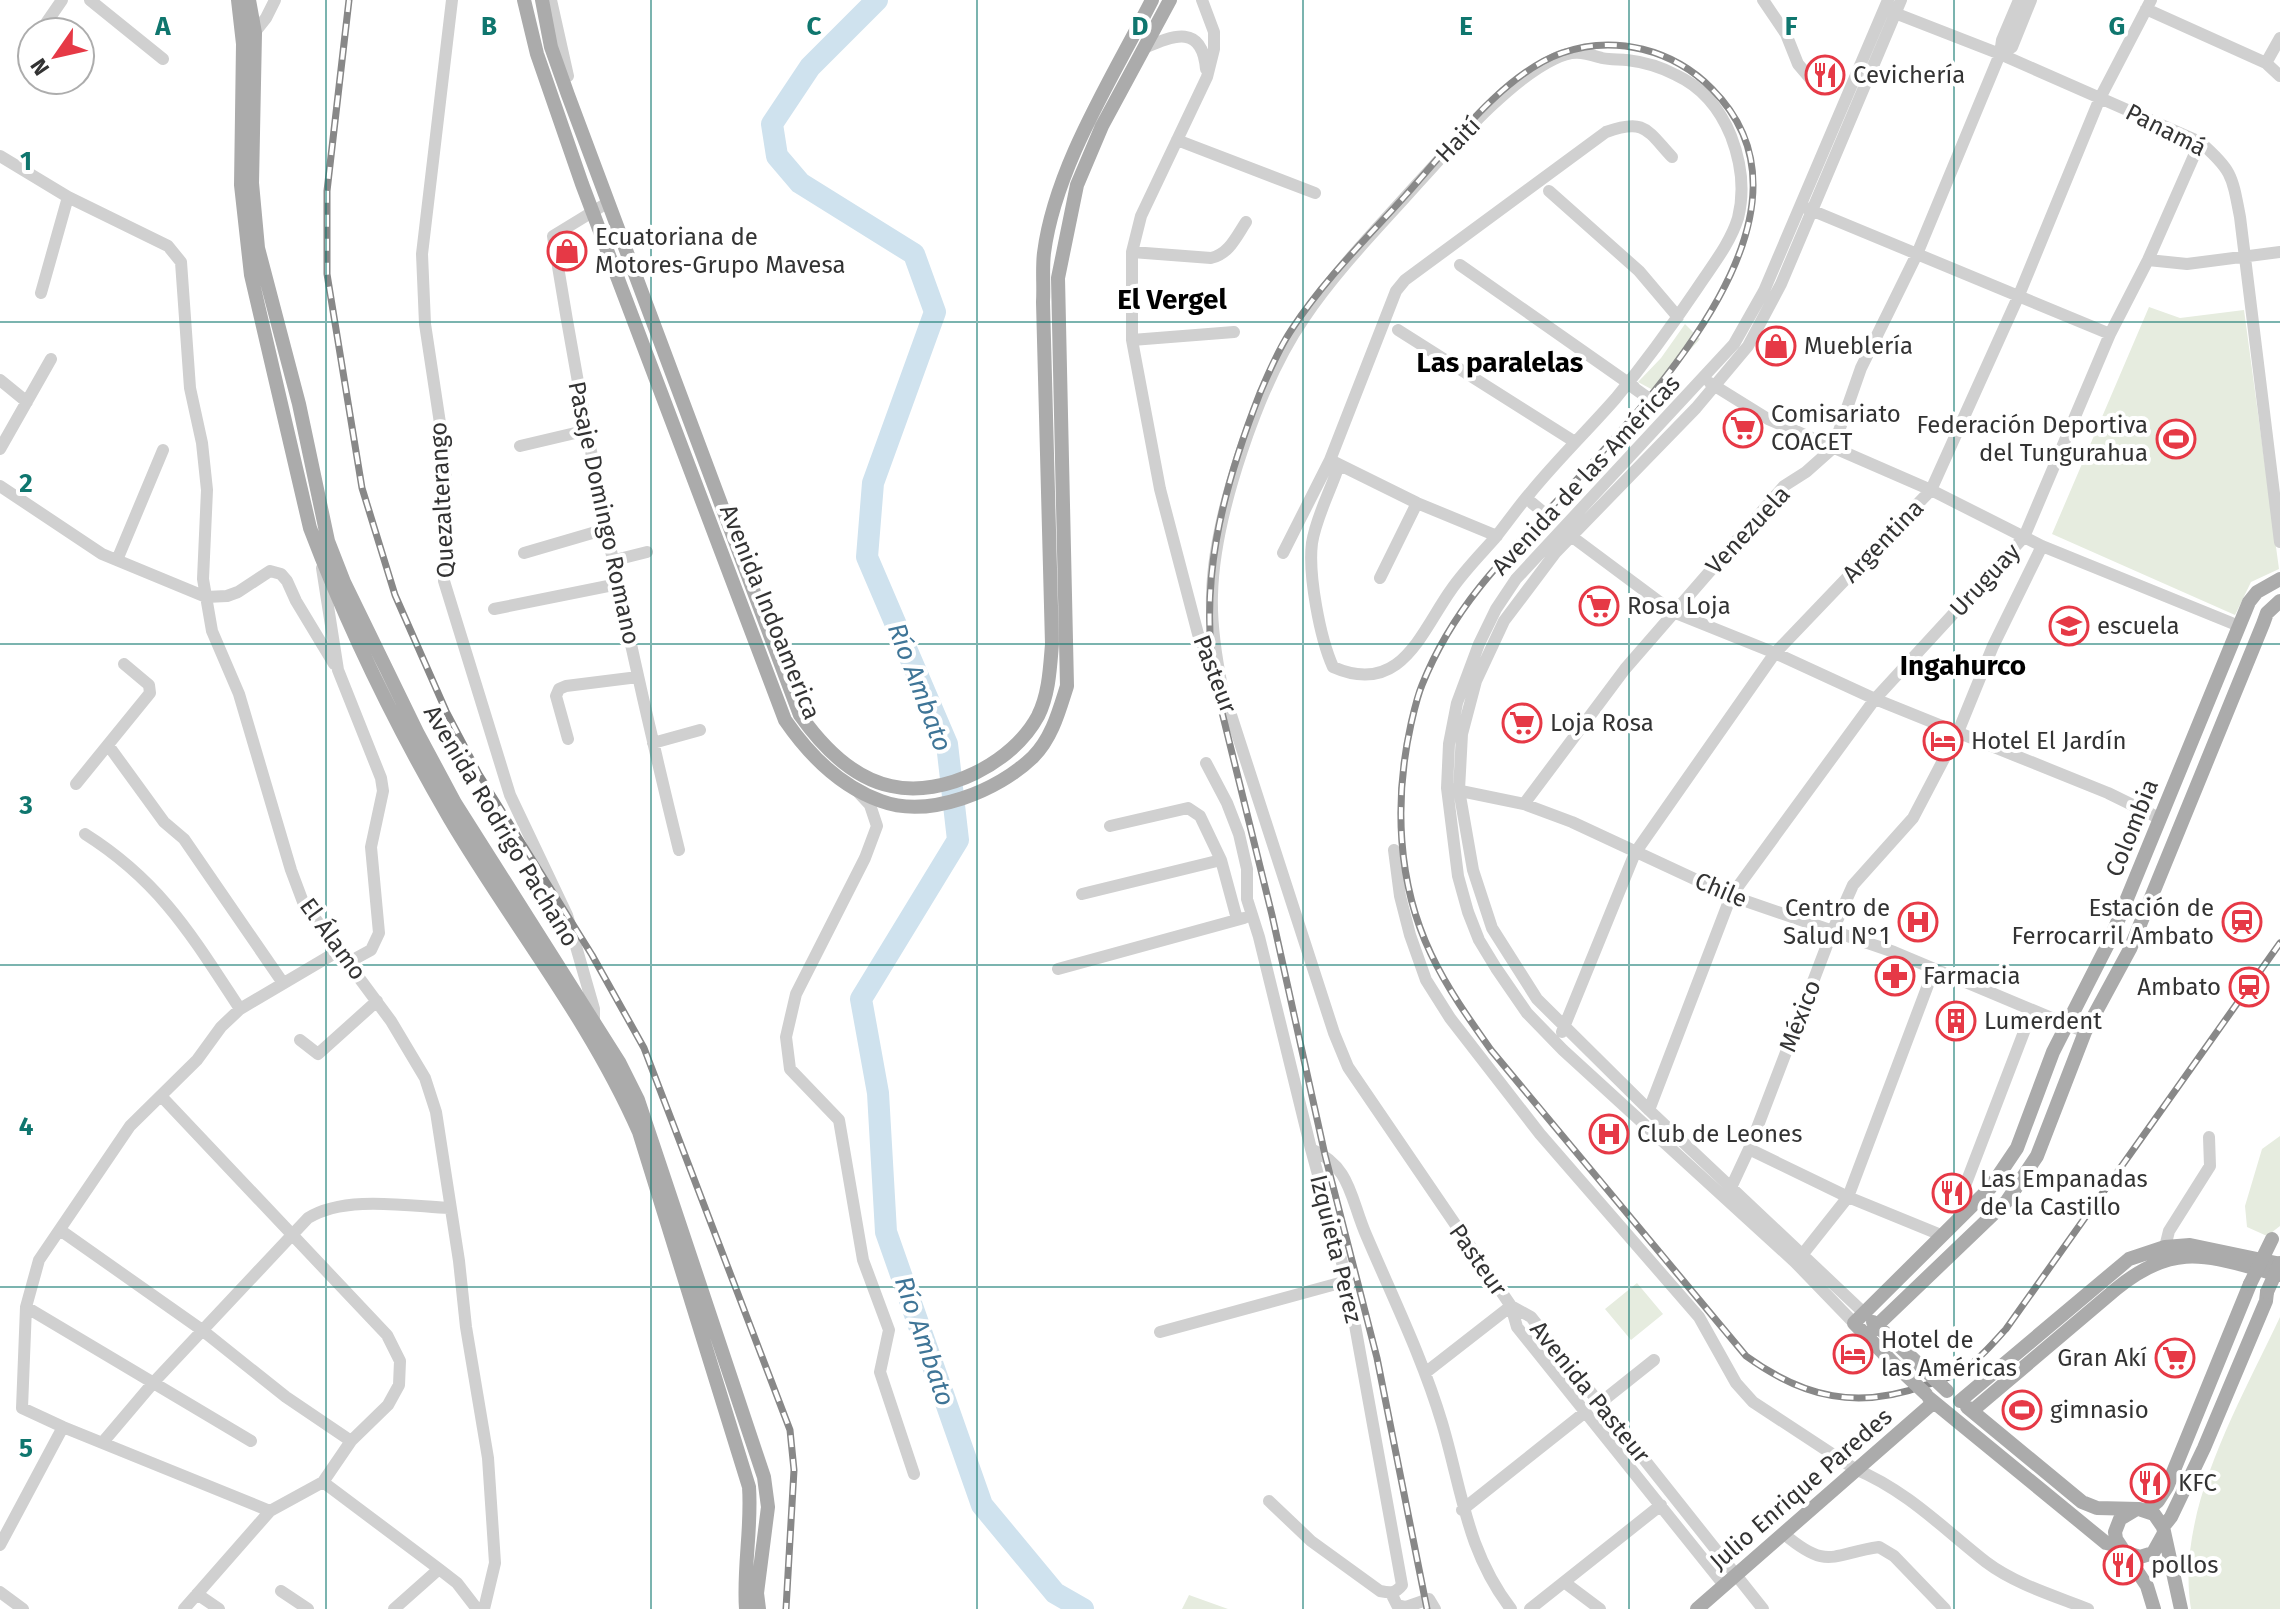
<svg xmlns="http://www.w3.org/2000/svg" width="2280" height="1609" viewBox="0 0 2280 1609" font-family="'Fira Sans',sans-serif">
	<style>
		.green { fill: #e6ecdf }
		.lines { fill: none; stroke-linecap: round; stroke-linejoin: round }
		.river { stroke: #cfe2ee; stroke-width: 22 }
		.minor { stroke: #d0d0d0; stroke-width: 12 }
		.major { stroke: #ababab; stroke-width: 14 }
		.rail-casing { stroke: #888; stroke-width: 7 }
		.rail { stroke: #fff; stroke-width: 4; stroke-dasharray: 12; stroke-linecap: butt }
		.minor-bridge { stroke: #d0d0d0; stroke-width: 12 }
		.major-bridge { stroke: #ababab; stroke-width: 14 }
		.grid { fill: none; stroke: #0f766e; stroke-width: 2; stroke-opacity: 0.55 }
		.labels { text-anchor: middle; stroke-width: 8; stroke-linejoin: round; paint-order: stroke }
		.poi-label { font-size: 24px; fill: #333; stroke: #fff; text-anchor: start }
		.street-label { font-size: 24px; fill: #333; stroke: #fff }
		.water-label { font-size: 26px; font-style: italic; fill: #3f7597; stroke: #fff }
		.quarter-label { font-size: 28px; font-weight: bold; fill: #000; stroke: #fff }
		.grid-label { font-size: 26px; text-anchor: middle; font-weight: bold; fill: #0f766e; stroke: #fff; stroke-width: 8; stroke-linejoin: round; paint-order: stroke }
	</style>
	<rect width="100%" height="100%" fill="#fff"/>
	<!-- green -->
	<path class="green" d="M2149,307L2180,318L2244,310L2279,569L2251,582L2235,615L2052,534Z
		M1685,324L1700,339L1653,390L1638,382L1661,358Z
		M2280,1136V1226L2267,1236L2247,1227L2245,1206L2262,1149Z
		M1637,1283L1663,1314L1631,1340L1605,1309Z
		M2280,1317V1609H2191C2175,1511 2240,1403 2280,1317Z
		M1189,1595L1228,1609H1182Z"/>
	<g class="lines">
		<!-- river -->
		<path class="river" d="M877,0L810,67L772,124L777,156L800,183L914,254L935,312L873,483L867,557L947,744L958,840L861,999L878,1093L886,1232L982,1505L1055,1593L1083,1609"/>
		<!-- minor -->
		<path class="minor" d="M90,0L163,59
			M452,0L422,254L425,324L443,443L447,497L444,581L510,795L567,915L594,1009V1025
			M551,0L568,76
			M1202,0L1214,32V49L1207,77L1141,216L1132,252V340L1160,489L1198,634L1222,687L1334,1033L1348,1067L1511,1306L1517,1327L1724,1585
			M1763,0L1786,34L1798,64L1815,84
			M2146,9L2266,63L2280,76
			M1887,10L2000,54L2200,142C2232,170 2232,175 2240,217L2280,542
			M40,32L62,0
			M251,37L266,18L275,0
			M1144,48C1174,35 1202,24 1206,69
			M2000,54L2012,47L2031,0
			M2266,63L2280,38
			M1177,140L1315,193
			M0,156L68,197L168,246L181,262L190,388L202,443L207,490L203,579L212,631L239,694L291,870L303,902L391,1021L425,1078L436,1112L459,1261L466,1327L488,1458L495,1563L484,1609
			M1549,191L1639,271L1678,317
			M607,203L553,236C586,443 629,647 679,850
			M1806,208L2110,334
			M1132,252L1211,258C1229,254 1236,237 1246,222
			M2148,260L2187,264L2280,252
			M1460,265L1634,387
			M41,293L68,197
			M1398,330L1575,442
			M1132,340L1234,332
			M0,380L27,402
			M1710,383L1768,419L1931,490L2042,546L2239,626
			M520,446L588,430
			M0,449L51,359
			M1332,461L1417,503L1497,536
			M0,486L102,554L206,597L227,596L238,592L270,571L281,574L287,581L296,601L334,664
			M1567,533L1673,612L1775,653L1875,699L2108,793L2159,818
			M524,553L606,529
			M1283,553L1330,460L1396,291L1405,280L1606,132C1645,118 1647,130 1672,157
			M117,560L163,450
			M615,560L647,552
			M322,568L338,670L381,778L383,791L371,847L379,933L371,950L349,962
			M1380,578L1417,503
			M494,609L618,584
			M1222,687C1216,657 1211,625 1212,595C1214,515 1259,383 1304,318C1337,269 1379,227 1418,183C1453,145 1508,81 1554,59C1574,49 1584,53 1602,58C1610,60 1620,59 1627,60C1644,62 1661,67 1676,75C1702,87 1720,109 1731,136C1741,162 1745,190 1738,218C1730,244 1711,267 1696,290C1671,327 1644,364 1616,398C1588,430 1558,459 1531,492C1518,507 1507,523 1495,538C1480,555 1464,571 1451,590C1421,632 1401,697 1333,667C1320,638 1308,575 1312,543C1316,517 1331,490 1339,465
			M568,739L556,696L559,689L566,686L638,677
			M653,743L700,730
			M108,745L164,822L184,839L283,983
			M1206,763L1227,803L1239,834L1247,869V899L1259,937L1311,1149L1347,1281L1402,1585C1395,1594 1390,1593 1380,1591L1311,1541L1269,1501
			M76,784L150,693L149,685L124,664
			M1451,789L1524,804L1572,822L1731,896L1894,952L2085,1032
			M858,792L870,805L877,826L865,858L796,994L786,1037L790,1069L839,1120L863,1260L889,1330L880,1372L914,1474
			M1524,804L1625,669L1784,486L1806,472L1833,448L1861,368L1917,254L2000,54L2002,40L2019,0
			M1110,826L1188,808L1200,816L1221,860
			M85,834C161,882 192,936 240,1009
			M1394,850L1400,896L1410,935L1426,980L1450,1018L1540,1134L1699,1317L1736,1383L1753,1402L1855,1469C1906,1490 1944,1529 1986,1562C2015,1584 2055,1596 2088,1609
			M1082,894L1221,860L1237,919
			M1058,969L1244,918
			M1562,1032L1635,853L1775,653L1931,490L2019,295L2100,98L2151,0
			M300,1040L318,1054L377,1001
			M162,1097L387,1335L400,1361L399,1385L388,1405L351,1441L323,1482L270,1511L184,1609
			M1649,1110L1731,896L1875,699L2024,537L2110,334L2148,260L2200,142
			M1311,1149C1352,1167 1350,1199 1367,1237C1393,1298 1423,1359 1442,1423C1462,1490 1466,1550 1511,1609
			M1749,1149L1848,1197L1941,1235
			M1728,1194L1749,1149L1832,932L1853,885L1913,818L1958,732L1993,646L2042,546
			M1965,1212L1963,1191L2032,1011
			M60,1230L202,1330L286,1397L351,1441
			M2165,1247L2169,1231L2210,1166L2209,1137
			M1802,1255L1848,1197L1934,969
			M1511,1306L1531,1317L1763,1609
			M26,1307L251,1441
			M1864,1313L1649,1110L1537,999L1492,928L1473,870L1459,790L1462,734L1476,681L1504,621L1556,552L1696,408L1748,346L1781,284L1901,0
			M1854,1323L1795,1262L1563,1050L1527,1013L1496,968L1479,940L1468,912L1458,876L1447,788L1449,744L1457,703L1479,644L1496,609L1516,579L1734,344L1764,291L1888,0
			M1160,1332L1347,1281
			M1425,1373L1511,1306
			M1600,1403L1654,1360
			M103,1442L153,1383L308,1218C344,1195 408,1206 449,1208
			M323,1482L439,1569L457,1583L477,1609
			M1462,1510L1584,1413
			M270,1511L63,1427L22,1408L26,1307L39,1260L130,1126L197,1060L221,1027L240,1009L340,950
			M1784,1534C1828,1571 1831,1554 1879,1547L1894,1556L1945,1609
			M0,1545L63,1427
			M1564,1582L1600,1609
			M281,1591L308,1609
			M0,1592L23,1609
			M1391,1593L1397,1605L1406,1607L1429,1599L1435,1609
			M197,1594L219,1609
			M394,1609L439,1569
			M1530,1609L1661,1505"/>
		<!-- major -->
		<path class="major" d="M238,0L243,44L241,185L251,275L310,528C348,628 396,726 450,819C512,924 590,1020 639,1132L749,1487C752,1528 743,1568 746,1609
			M249,0L255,33L252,183L258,248L299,404L328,541L344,582L417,732L455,803L619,1062L638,1100L764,1477L768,1507L757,1593L759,1609
			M524,0L537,54L582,184L785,720C809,755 839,786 881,801C929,819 998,791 1033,757C1052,738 1059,711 1067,686L1058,278L1077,185L1102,126L1170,0
			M542,0L551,47L568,95L800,715C822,746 852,778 891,786C944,798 1013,763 1038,716C1049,694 1050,668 1052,644L1043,302C1044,286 1042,269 1044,253C1055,167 1113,77 1152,0
			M1873,1322L1908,1354
			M1867,1335L2007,1201L2037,1156L2085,1032L2130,949L2263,624L2267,613L2280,601
			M1893,1363L1854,1323L1990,1188L2017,1148L2053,1052L2110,940L2249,602L2257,592L2280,579
			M1929,1398L2106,1543L2120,1546
			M1960,1401L2129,1259L2165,1247L2190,1245L2280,1264
			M1967,1407L2082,1502L2097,1508L2139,1509L2154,1514L2163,1527L2181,1609
			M1972,1411L2116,1289C2177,1239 2210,1257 2280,1275
			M2135,1510L2120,1519L2115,1532L2116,1539L2147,1586L2154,1609
			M2147,1510L2158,1501L2167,1487L2250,1284
			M2163,1527L2171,1517L2204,1448L2266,1301L2267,1292
			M2127,1553L2140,1557L2153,1553L2163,1535
			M1697,1609L1934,1402"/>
		<defs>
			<path id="rail" d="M349,0L327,191V274L362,488L395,595L446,711L479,774L592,955L644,1048L790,1430L794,1470L786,1609
				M1427,1609L1377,1358L1325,1155L1272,915L1217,692C1196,588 1222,490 1260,393C1269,372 1279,348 1292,329C1324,280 1366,239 1405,196C1447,150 1502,74 1562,53C1615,34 1674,50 1712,89C1861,238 1564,478 1479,588C1456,617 1436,650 1422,685C1417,697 1414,711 1411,724C1394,800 1397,883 1431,954C1447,988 1469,1019 1491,1050L1746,1356C1804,1398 1858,1410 1926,1385C1940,1381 1954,1376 1966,1368C1981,1358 1994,1342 2006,1329L2280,943"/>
		</defs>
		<!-- rail casing -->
		<use href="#rail" class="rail-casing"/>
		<!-- rail -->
		<use href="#rail" class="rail"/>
		<!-- minor-bridge -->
		<path class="minor-bridge" d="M1634,388L1655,403
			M1532,503L1549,517"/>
		<!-- major-bridge -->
		<path class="major-bridge" d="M2250,1284L2272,1239
			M2267,1292L2280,1263
			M1908,1354L1947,1391
			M1893,1363L1926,1394"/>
	</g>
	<!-- grid -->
	<path class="grid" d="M326,0V1609M651,0V1609M977,0V1609M1303,0V1609M1629,0V1609M1954,0V1609M0,322H2280M0,644H2280M0,965H2280M0,1287H2280"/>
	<!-- icons -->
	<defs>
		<symbol id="restaurant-ring" viewBox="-11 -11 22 22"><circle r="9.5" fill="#fff" stroke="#e63946" stroke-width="1.5"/><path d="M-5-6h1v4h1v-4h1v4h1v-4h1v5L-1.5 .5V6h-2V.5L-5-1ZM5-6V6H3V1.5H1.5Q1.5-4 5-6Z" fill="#e63946"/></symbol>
		<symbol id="shop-ring" viewBox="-11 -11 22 22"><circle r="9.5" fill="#fff" stroke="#e63946" stroke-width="1.5"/><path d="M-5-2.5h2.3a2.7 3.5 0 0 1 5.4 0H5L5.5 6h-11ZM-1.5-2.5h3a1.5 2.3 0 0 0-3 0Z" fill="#e63946"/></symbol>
		<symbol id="supermarket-ring" viewBox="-11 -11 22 22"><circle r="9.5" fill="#fff" stroke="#e63946" stroke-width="1.5"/><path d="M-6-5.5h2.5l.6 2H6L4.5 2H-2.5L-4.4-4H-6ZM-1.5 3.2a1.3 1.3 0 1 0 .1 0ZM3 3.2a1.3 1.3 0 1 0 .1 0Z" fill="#e63946"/></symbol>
		<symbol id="stadium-ring" viewBox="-11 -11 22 22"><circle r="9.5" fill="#fff" stroke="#e63946" stroke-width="1.5"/><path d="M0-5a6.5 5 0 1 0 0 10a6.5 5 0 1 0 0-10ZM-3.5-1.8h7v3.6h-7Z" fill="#e63946"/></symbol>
		<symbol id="school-ring" viewBox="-11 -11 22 22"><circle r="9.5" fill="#fff" stroke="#e63946" stroke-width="1.5"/><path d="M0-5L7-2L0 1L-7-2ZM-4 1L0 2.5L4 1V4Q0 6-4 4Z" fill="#e63946"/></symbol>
		<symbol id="hotel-ring" viewBox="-11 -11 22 22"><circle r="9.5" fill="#fff" stroke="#e63946" stroke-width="1.5"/><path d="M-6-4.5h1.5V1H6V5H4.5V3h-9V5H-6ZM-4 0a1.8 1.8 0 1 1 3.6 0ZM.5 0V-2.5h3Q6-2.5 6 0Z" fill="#e63946"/></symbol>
		<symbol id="hospital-ring" viewBox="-11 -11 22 22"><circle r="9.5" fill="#fff" stroke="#e63946" stroke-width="1.5"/><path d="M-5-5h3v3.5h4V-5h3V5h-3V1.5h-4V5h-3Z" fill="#e63946"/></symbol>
		<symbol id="station-ring" viewBox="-11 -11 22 22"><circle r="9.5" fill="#fff" stroke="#e63946" stroke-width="1.5"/><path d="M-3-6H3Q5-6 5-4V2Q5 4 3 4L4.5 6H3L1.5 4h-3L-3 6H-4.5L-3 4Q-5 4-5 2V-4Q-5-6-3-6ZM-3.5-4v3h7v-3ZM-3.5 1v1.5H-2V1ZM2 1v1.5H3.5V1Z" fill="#e63946"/></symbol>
		<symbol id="pharmacy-ring" viewBox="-11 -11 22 22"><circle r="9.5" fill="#fff" stroke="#e63946" stroke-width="1.5"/><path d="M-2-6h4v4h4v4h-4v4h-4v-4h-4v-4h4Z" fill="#e63946"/></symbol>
		<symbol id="building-ring" viewBox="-11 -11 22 22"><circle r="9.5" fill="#fff" stroke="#e63946" stroke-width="1.5"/><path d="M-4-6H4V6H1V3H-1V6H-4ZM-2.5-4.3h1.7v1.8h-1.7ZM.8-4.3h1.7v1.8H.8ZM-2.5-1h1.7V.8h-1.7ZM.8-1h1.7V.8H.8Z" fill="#e63946"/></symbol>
	</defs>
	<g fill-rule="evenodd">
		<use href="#restaurant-ring" x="1803" y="53" width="44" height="44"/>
		<use href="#shop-ring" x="545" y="229" width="44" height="44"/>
		<use href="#shop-ring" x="1754" y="324" width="44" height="44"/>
		<use href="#supermarket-ring" x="1721" y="406" width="44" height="44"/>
		<use href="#stadium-ring" x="2154" y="417" width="44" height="44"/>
		<use href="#supermarket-ring" x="1577" y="584" width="44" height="44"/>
		<use href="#school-ring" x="2047" y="604" width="44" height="44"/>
		<use href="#supermarket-ring" x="1500" y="701" width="44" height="44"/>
		<use href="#hotel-ring" x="1921" y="719" width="44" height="44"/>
		<use href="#hospital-ring" x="1896" y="900" width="44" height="44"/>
		<use href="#station-ring" x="2220" y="900" width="44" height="44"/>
		<use href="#pharmacy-ring" x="1873" y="954" width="44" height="44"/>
		<use href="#station-ring" x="2227" y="965" width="44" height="44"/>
		<use href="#building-ring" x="1934" y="999" width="44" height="44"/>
		<use href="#hospital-ring" x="1587" y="1112" width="44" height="44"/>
		<use href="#restaurant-ring" x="1930" y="1171" width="44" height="44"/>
		<use href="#hotel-ring" x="1831" y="1332" width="44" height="44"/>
		<use href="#supermarket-ring" x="2153" y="1336" width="44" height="44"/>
		<use href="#stadium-ring" x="2000" y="1388" width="44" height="44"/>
		<use href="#restaurant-ring" x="2128" y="1461" width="44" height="44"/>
		<use href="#restaurant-ring" x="2101" y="1543" width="44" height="44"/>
	</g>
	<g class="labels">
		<!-- poi labels -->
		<g class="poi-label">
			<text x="1853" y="83">Cevichería</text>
			<text x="595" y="245">Ecuatoriana de<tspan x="595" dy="28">Motores-Grupo Mavesa</tspan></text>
			<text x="1804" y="354">Mueblería</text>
			<text x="1771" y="422">Comisariato<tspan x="1771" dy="28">COACET</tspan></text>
			<text x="2148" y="433" text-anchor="end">Federación Deportiva<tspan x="2148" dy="28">del Tungurahua</tspan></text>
			<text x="1627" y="614">Rosa Loja</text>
			<text x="2097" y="634">escuela</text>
			<text x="1550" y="731">Loja Rosa</text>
			<text x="1971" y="749">Hotel El Jardín</text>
			<text x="1890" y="916" text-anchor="end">Centro de<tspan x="1890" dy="28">Salud N°1</tspan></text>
			<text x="2214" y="916" text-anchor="end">Estación de<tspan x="2214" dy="28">Ferrocarril Ambato</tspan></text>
			<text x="1923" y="984">Farmacia</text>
			<text x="2221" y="995" text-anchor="end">Ambato</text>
			<text x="1984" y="1029">Lumerdent</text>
			<text x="1637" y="1142">Club de Leones</text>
			<text x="1980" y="1187">Las Empanadas<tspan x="1980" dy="28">de la Castillo</tspan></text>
			<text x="1881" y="1348">Hotel de<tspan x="1881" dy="28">las Américas</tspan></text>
			<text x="2147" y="1366" text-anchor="end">Gran Akí</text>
			<text x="2050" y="1418">gimnasio</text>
			<text x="2178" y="1491">KFC</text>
			<text x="2151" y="1573">pollos</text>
		</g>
		<!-- street labels -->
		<g class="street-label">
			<text transform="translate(2166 130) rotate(27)" y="8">Panamá</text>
			<text transform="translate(1458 140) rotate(-46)" y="8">Haití</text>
			<text transform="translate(1586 475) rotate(-47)" y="8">Avenida de las Américas</text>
			<text transform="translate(442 500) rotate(-93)" y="8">Quezalterango</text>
			<text transform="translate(604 513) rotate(78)" y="8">Pasaje Domingo Romano</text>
			<text transform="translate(1748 530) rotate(-47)" y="8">Venezuela</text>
			<text transform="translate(1883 541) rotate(-46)" y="8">Argentina</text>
			<text transform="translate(1985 580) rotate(-47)" y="8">Uruguay</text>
			<text transform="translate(770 612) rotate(68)" y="8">Avenida Indoamerica</text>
			<text transform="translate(1215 674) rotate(69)" y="8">Pasteur</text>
			<text transform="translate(501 826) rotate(59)" y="8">Avenida Rodrigo Pachano</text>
			<text transform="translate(2132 828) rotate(-68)" y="8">Colombia</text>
			<text transform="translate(1721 890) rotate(23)" y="8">Chile</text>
			<text transform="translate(333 939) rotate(54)" y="8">El Álamo</text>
			<text transform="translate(1800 1016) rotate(-69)" y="8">México</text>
			<text transform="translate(1336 1249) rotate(76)" y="8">Izquieta Perez</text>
			<text transform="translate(1478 1260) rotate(55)" y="8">Pasteur</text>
			<text transform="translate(1590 1392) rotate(51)" y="8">Avenida Pasteur</text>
			<text transform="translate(1801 1489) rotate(-41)" y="8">Julio Enrique Paredes</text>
		</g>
		<!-- water labels -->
		<g class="water-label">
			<text transform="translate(920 687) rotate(69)" y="9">Río Ambato</text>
			<text transform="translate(925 1341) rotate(71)" y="9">Río Ambato</text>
		</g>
		<!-- quarter labels -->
		<g class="quarter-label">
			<text x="1172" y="309">El Vergel</text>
			<text x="1500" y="372">Las paralelas</text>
			<text x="1963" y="675">Ingahurco</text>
		</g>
	</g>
	<g class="grid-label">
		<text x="163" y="35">A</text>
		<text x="489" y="35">B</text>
		<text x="814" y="35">C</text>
		<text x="1140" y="35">D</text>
		<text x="1466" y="35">E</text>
		<text x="1791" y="35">F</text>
		<text x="2117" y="35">G</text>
		<text x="26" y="170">1</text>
		<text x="26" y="492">2</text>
		<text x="26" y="814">3</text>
		<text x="26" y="1135">4</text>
		<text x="26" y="1457">5</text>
	</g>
	<!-- north arrow -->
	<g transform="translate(56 56) rotate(236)"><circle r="38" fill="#ffffff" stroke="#adadad" stroke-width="2"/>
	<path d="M0-6L14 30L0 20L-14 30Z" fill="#e63946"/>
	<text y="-12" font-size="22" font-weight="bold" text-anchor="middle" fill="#333333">N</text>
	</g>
</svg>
